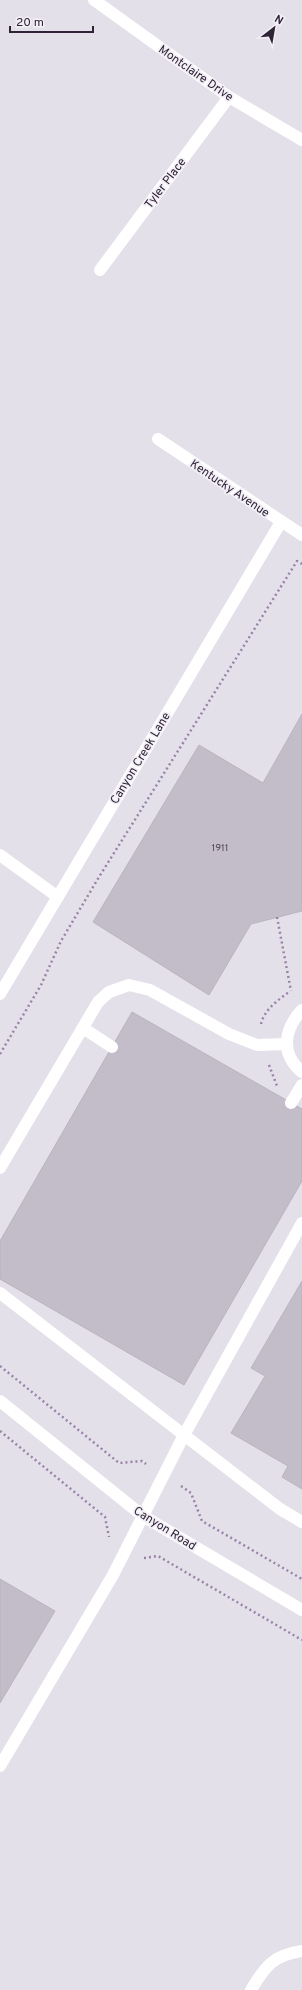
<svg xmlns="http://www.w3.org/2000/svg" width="302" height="1990" viewBox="0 0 302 1990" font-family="Overpass,sans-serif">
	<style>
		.building { fill: #c3bcc9; stroke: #bab3c2 }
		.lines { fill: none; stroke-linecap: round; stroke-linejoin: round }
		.path { stroke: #9a83a9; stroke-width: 2.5; stroke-dasharray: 2 3; stroke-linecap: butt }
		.minor { stroke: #fff; stroke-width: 12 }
		.labels { text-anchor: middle; stroke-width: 3.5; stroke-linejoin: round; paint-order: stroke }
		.number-label { font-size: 10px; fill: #55485c }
		.street-label { font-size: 12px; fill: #302237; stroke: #f2f0f6 }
	</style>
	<rect width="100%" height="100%" fill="#e4e0e9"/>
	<!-- building -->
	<path class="building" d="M302,714V911L251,924L209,995L93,922L199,745L263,783Z
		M132,1012L302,1109V1181L184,1385L0,1279V1241Z
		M302,1281V1489L282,1477L288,1466L231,1433L265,1376L251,1368Z
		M0,1579L55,1611L0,1703Z"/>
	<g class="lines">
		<!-- path -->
		<path class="path" d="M277,917L291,991
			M261,1024C264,1010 278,1000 289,992
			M0,1054L41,985L61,941L99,877L297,561L302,564
			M269,1065L277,1086
			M0,1366L119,1463L142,1461L146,1464
			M0,1431L105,1517L109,1537
			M181,1486L191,1493L202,1521L302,1579
			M144,1558L158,1556L302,1640"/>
		<!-- minor -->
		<path class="minor" d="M94,0L229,97L302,140
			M100,270L229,97
			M158,439L302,535
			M0,855L58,897
			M0,994L281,522
			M302,1010C284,1029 280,1054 302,1072
			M83,1028L112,1047
			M291,1103L302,1085
			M0,1168L98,1002L109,992L129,985L150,990L229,1034L257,1045L287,1044
			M0,1293L280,1509L302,1522
			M0,1401L143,1516L302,1610
			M0,1766L113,1575L184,1435L302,1223
			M251,1990C265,1966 274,1955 302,1951"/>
	</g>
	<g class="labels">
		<!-- number labels -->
		<g class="number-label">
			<text x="220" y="851">1911</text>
		</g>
		<!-- street labels -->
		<g class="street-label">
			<text transform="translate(196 73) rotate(35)" y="4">Montclaire Drive</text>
			<text transform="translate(165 183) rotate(-53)" y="4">Tyler Place</text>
			<text transform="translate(230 488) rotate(34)" y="4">Kentucky Avenue</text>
			<text transform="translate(140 758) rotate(-59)" y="4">Canyon Creek Lane</text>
			<text transform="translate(165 1528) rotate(32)" y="4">Canyon Road</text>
		</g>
	</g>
	<!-- north arrow -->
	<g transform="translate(274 28) rotate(31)" stroke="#f2f0f6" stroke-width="3" paint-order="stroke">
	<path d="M0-3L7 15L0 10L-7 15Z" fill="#302237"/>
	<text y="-6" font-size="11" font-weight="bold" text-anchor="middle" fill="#302237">N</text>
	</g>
	<!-- scale -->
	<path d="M10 26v6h83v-6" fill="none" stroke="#302237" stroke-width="2"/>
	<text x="16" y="26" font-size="12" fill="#302237" stroke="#f2f0f6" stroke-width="3" paint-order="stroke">20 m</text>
</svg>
